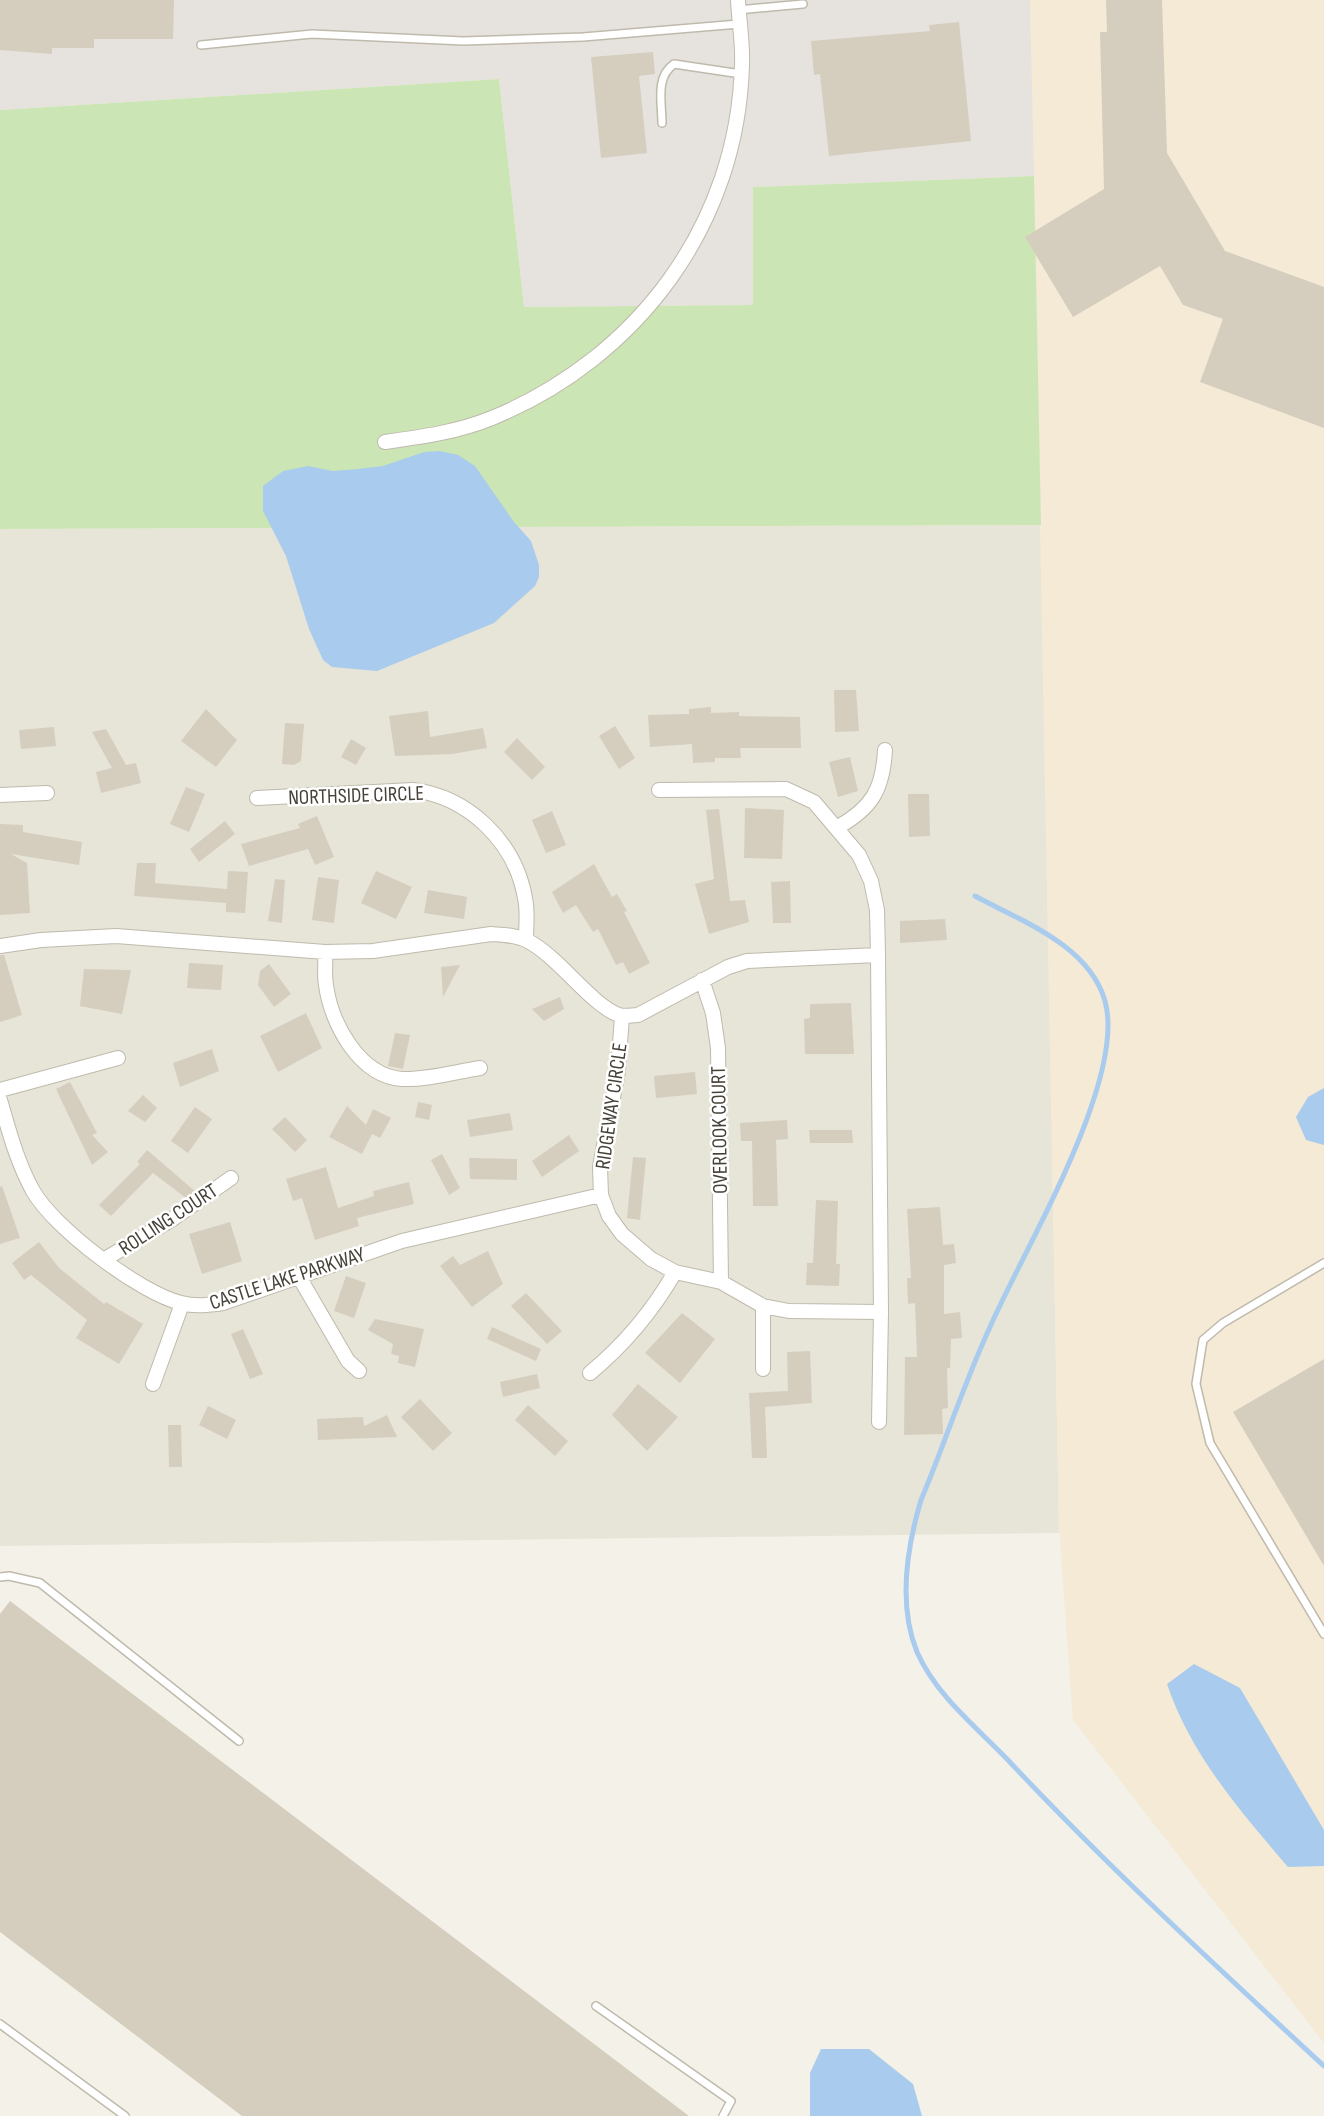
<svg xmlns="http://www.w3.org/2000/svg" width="1324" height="2116" viewBox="0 0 1324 2116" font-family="'Sofia Sans Condensed',sans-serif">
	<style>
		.residential { fill: #e7e4d8 }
		.commercial { fill: #f4ead6 }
		.industrial { fill: #e6e3de }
		.green { fill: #cbe6b4 }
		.water { fill: #a9cbed }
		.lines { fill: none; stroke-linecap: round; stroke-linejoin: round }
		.stream { stroke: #a9cbed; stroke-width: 5 }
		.building { fill: #d5cebf }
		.lane-casing { stroke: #bfbaac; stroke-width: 10 }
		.street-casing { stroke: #bfbaac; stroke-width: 16 }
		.lane { stroke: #fff; stroke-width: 7 }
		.street { stroke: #fff; stroke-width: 14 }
		.labels { text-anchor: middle; stroke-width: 5; stroke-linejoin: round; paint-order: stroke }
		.street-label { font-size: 21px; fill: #474238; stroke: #fff }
	</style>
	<rect width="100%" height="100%" fill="#f4f1e9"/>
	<!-- residential -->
	<path class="residential" d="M1041,525L1059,1533L0,1546V529Z"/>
	<!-- commercial -->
	<path class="commercial" d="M1030,0H1324V2043L1073,1720L1059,1529Z"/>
	<!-- industrial -->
	<path class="industrial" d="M0,0H1030L1034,176L754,187L753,305L524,307L499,79L0,110Z"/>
	<!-- green -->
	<path class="green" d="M499,79L524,307L753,305V187L1034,176L1041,525L0,529V110Z"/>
	<!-- water -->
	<path class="water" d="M440,451L458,455L475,466L514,522L531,541L539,565V577L535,586L494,623L377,671L332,667L323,660L309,629L286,556L263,511V486L283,471L308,466L333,471L358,469L383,466L424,452Z
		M1324,1088V1145L1306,1140L1296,1117L1308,1097Z
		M1194,1664L1240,1688L1324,1830V1866L1288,1867C1240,1811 1191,1755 1167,1684Z
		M821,2049H869L913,2084L922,2116H810V2073Z"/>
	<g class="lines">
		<!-- stream -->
		<path class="stream" d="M975,896C1021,921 1089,945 1105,1001C1127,1080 1023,1251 990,1327C964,1383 945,1443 921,1500C907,1547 898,1605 917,1652C936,1695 975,1726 1007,1759C1108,1867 1216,1966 1324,2066"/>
	</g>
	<!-- building -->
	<path class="building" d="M0,0H174L173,39H94V48H52V54L0,50Z
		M1106,0H1162L1167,153L1225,251L1324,287V428L1200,382L1223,319L1183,305L1160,266L1073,317L1025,237L1104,189L1100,32H1107Z
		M959,22L971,141L829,156L820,74L814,75L811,41L930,31L929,25Z
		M653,52L655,74L639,76L647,153L601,158L591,57Z
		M834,690H856L859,731L835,732Z
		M711,707V713L739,712V716L800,717L801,748H740L741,758H715V762L693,763L692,744L650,747L648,715L689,714V709Z
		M206,709L237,740L216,767L181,741Z
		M428,711L430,737L483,728L487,748L452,754L395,756L389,716Z
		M285,723L304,724L301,761L294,765L282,764Z
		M615,726L635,758L619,769L599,736Z
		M54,727L56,746L21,749L19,730Z
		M106,729L126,765L136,763L141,783L101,793L96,772L112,768L92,732Z
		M517,738L545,767L532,780L504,752Z
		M351,739L366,748L356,765L341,757Z
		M850,757L858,791L838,797L829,762Z
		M186,787L205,794L189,832L170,824Z
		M908,794H929L930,836L909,837Z
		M745,808L784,810L782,859L744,858Z
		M719,809L730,901L745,900L749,922L709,934L695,884L714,879L706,810Z
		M552,811L566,845L546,853L532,820Z
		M317,816L334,857L315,865L308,849L249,866L241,844L300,828L298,824Z
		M225,821L235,834L199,862L190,849Z
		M0,824L23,825V832L82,842L79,865L11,854L27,863L30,913L0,915Z
		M137,863H156L155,883L227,889L228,871L248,872L245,913L226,912V903L134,896Z
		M594,864L612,897L617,894L627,911L624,912L650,963L629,974L623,962L616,965L598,929L593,932L576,905L563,913L552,892Z
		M376,871L412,887L396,919L361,903Z
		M318,877L339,880L334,923L312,920Z
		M275,879L285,880L282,923L268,921Z
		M790,881L791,923H773L771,882Z
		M428,890L467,897L464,919L424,913Z
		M945,919L947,940L900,943V921Z
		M0,955H4L22,1015L0,1022Z
		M189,963L223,965L221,990L187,988Z
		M269,964L291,994L274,1007L258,985L260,971Z
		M460,965L443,997L441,967Z
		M84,969L131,970L122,1014L80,1006Z
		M560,997L564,1009L544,1021L532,1009Z
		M851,1003L854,1054H805L804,1019L810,1018V1004Z
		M306,1013L322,1048L278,1072L260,1036Z
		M395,1033L410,1035L403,1069L388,1066Z
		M212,1049L219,1071L180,1087L173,1063Z
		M695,1072L697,1094L656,1098L654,1076Z
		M70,1082L97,1133L92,1135L108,1152L92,1165L56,1089Z
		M143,1095L157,1108L145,1122L128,1111Z
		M418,1102L432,1105L429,1120L415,1117Z
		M347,1106L366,1125L373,1109L391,1118L380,1138L372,1134L362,1154L329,1137Z
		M195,1107L212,1119L188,1153L171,1141Z
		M510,1113L513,1130L470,1137L467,1120Z
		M285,1117L307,1140L295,1152L272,1129Z
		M787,1120L788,1139L776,1140L778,1206H753L752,1141H741L740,1123Z
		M809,1130H852L853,1143H810Z
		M569,1135L579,1151L542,1177L532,1161Z
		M147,1150L196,1192L186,1198L153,1173L111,1216L99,1205L140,1164L137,1162Z
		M442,1154L460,1188L449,1195L431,1160Z
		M633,1157L646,1158L640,1220L627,1218Z
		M469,1158L517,1159V1180L470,1179Z
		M326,1167L338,1208L374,1196L373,1191L409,1182L414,1204L357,1218L359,1226L315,1240L302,1198L293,1201L286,1179Z
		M2,1186L20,1238L0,1244V1187Z
		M816,1200L838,1201L836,1264H840L839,1286L806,1285L807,1263H813Z
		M940,1207L943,1245L954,1244L956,1263L944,1265V1314L960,1312L962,1338L951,1339L950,1368H947L948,1408L942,1409L943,1434L904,1435L905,1357H917L915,1303L908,1304L907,1278H911L907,1209Z
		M230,1222L242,1261L202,1274L189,1234Z
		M39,1242L59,1268L104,1304L106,1302L143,1324L119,1364L76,1338L87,1320L31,1275L24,1280L12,1263Z
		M488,1251L503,1284L472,1307L440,1266L453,1256L460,1265Z
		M346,1276L366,1283L354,1318L334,1311Z
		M526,1293L562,1331L547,1344L511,1306Z
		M682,1313L715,1339L680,1383L645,1353Z
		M375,1319L424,1329L415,1367L398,1363L399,1356L391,1354L393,1344L368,1330Z
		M492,1327L541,1349L536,1361L487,1339Z
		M243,1329L263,1374L250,1379L231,1334Z
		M810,1351L812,1403L765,1407L767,1458H752L749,1393L788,1391L787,1352Z
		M1324,1359V1566L1233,1412Z
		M537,1374L540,1388L503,1397L500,1382Z
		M638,1384L678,1417L647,1451L612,1415Z
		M420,1399L452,1433L433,1451L401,1417Z
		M528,1405L568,1441L555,1456L515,1420Z
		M208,1406L236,1420L227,1439L199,1425Z
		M387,1415L397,1437L318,1440L317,1419L363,1417L364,1426Z
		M168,1425H181L182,1467H169Z
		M10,1601L689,2116H242L0,1932V1614Z"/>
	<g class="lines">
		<defs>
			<path id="lane" d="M738,10L803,4
				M201,45L312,34L463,41L583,37L739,24
				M662,123C662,103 655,77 674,64L741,74
				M1324,1263L1223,1323L1203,1340L1196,1384L1210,1443L1324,1634
				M0,1577L9,1576L40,1583L239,1741
				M596,2006L731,2101L723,2116
				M0,2024L125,2116"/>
			<path id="street" d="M385,442C421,437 458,432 492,418C638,358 738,224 742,64C743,43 739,21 738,0
				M659,790L786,789L814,802L859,855L871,881L877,910L878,955L881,1312L879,1422
				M0,795L47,793
				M257,798L413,790C469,797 515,842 525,898C528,911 526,926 526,940
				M838,827C872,808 883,789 885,750
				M0,946L41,940L116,936L325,952L373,951L491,934C504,935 517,935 528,941C560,958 591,1005 619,1015C625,1017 632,1015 638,1015L728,967L747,961L878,955
				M325,952C326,963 324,974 326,985C331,1023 359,1076 402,1079C427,1080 455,1072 480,1068
				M702,980L713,1013L718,1048L721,1282
				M622,1016L618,1071L600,1167L601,1195L609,1216L622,1234L651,1259L675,1272L721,1282L763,1306L789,1311L881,1312
				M0,1090L118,1058
				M0,1100C9,1131 17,1162 33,1191C54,1228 140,1293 181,1303C195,1307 209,1305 223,1303L402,1241L601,1195
				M105,1259L174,1218L231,1178
				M298,1275L348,1361L359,1371
				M763,1369V1306
				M590,1373C625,1344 652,1312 675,1272
				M153,1384L182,1304"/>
		</defs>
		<!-- lane casing -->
		<use href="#lane" class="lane-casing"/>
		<!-- street casing -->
		<use href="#street" class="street-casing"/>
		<!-- lane -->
		<use href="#lane" class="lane"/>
		<!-- street -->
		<use href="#street" class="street"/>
	</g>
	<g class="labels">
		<!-- street labels -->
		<g class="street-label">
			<text transform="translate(356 795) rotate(-2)" y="7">NORTHSIDE CIRCLE</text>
			<text transform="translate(611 1106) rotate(-82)" y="7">RIDGEWAY CIRCLE</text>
			<text transform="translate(719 1130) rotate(-91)" y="7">OVERLOOK COURT</text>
			<text transform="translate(168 1219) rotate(-33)" y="7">ROLLING COURT</text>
			<text transform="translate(287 1278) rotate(-18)" y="7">CASTLE LAKE PARKWAY</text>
		</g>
	</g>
</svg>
